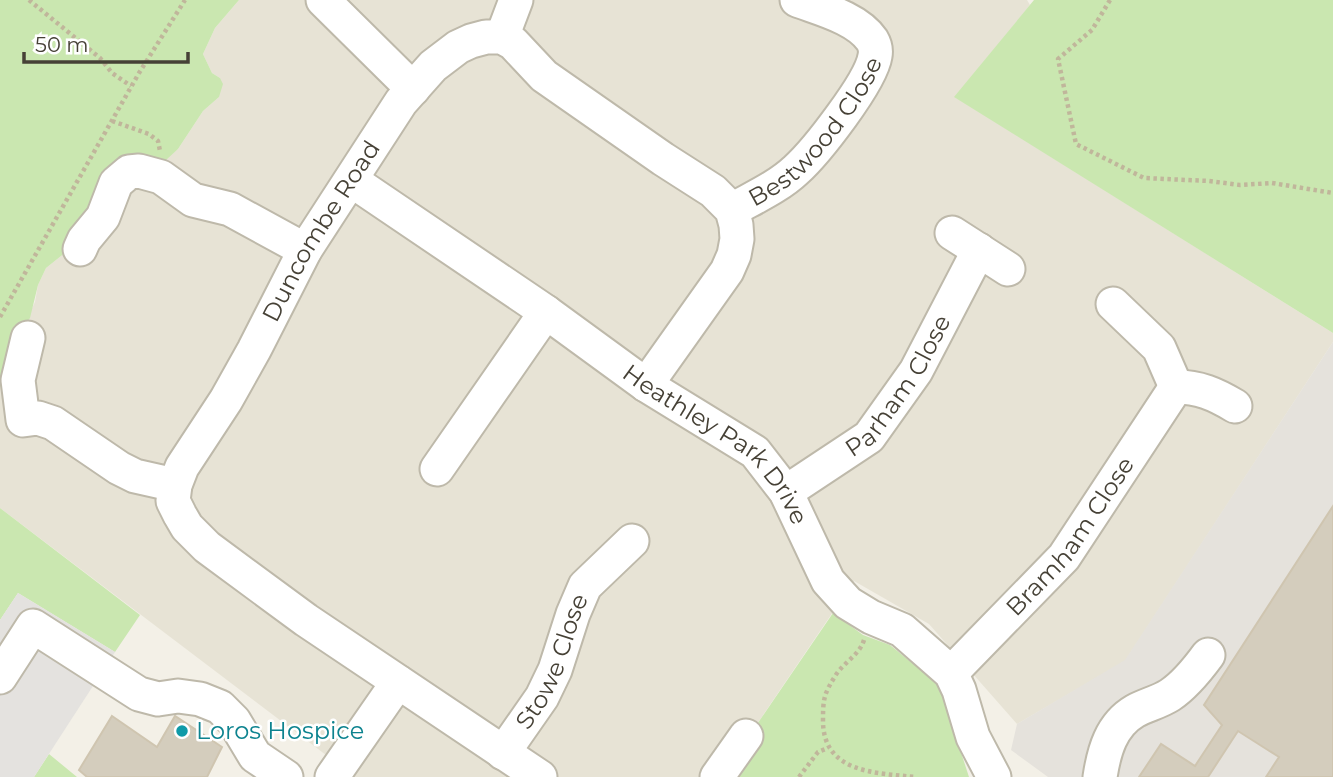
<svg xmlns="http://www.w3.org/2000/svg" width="1333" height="777" viewBox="0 0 1333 777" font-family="Montserrat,sans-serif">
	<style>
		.residential { fill: #e7e3d5 }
		.industrial { fill: #e5e2dc }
		.green { fill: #cae7b0 }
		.parking { fill: #e4e2df }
		.building { fill: #d4cdbd; stroke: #cfc5b0; stroke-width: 2 }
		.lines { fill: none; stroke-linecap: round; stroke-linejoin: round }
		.minor-casing { stroke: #beb9aa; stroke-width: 37 }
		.path { stroke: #c0b69b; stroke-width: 4.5; stroke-dasharray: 3.5 3.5; stroke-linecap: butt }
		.minor { stroke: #fff; stroke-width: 33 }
		.culture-dot { fill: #0f9aa8; stroke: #fff; stroke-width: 2.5 }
		.labels { text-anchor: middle; stroke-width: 5; stroke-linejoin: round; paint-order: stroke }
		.street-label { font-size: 24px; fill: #464136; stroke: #fff }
		.culture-label { font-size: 24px; fill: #0d838f; stroke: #fff; text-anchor: start }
	</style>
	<rect width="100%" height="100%" fill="#f3f0e7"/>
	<!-- residential -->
	<path class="residential" d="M239,0H1027L1030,5L955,97L1333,333V342L1125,661L1017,724L929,624L854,581L721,777H355L0,508V387L4,386L5,363L35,302L38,285L46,268L66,252L88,219L178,149L203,111L219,97L220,78L212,73L203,54L215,28Z"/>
	<!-- industrial -->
	<path class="industrial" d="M1333,342V777H1048L1011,750L1017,724L1125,660Z"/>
	<!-- green -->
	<path class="green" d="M0,0H239L215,28L203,54L212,73L220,78L223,84L219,97L203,111L178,149L166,160L147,161L66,252L46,268L38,285L30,318L19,333L5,363L4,386L0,387Z
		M1034,0H1333V333L954,97Z
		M0,508L140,615L115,652L18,593L0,620Z
		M833,613L863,635L890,645L939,685L969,777H721Z
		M49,754L77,777H34Z"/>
	<!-- parking -->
	<path class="parking" d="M18,593L115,652L34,777H0V620Z"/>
	<!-- building -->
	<path class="building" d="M1333,506V777H1266L1279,757L1238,731L1208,777H1139L1161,744L1195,766L1222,725L1204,705Z
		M112,716L157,747L175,716L222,747L207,777H87L79,770Z"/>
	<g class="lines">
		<defs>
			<g id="minor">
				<path d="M323,0L413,89"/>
				<path d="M502,37L516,0"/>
				<path id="s1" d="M351,180L546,312L646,385L755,452L786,492L828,581L848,603L871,617L902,630L951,673L959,690L973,737L994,777"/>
				<path id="s2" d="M732,210C753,198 778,187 796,170C816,152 871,82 875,56C876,51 875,45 872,40C857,18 821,9 797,0"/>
				<path d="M952,233L1008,269"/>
				<path d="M80,249L84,240L103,217L116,183L129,172L139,171L161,177L193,200L230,209L305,250"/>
				<path d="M1113,304L1159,348L1176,387"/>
				<path d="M28,338L18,380L23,420L38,418L53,423L119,468L135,476L175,485"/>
				<path d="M1176,387C1199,387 1215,394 1235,406"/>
				<path d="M437,469L546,312"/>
				<path id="s3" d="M786,492L869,437L916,371L979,250"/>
				<path id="s4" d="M951,673L1064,557L1176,387"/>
				<path d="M0,677L33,626L139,694L158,699L178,696L200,699L220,707L234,721L255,756L286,777"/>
				<path id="s5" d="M503,753L542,697L555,670L573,614L585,586L632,541"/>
				<path d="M332,777L398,682"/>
				<path id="s6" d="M540,777L306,620L207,547L187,527L180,515L173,501L175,485L182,467L226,400L254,350L305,250L401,102L433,66L458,47L471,41L486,37H502L513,43L544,76L663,159L713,191L732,210L736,225L737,239L734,255L727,271L646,385"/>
				<path d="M717,777L746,736"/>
				<path d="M1100,777C1104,751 1111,725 1135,711C1146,705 1159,702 1170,695C1185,685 1197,670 1208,655"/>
			</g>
		</defs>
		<!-- minor casing -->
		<use href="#minor" class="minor-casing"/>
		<!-- path -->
		<path class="path" d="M29,0L100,58L112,73L131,86
			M1110,0L1092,30L1058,59L1076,144L1144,178L1209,181L1240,185L1272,183L1333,193
			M112,121L149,134L158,141L160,151
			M0,317L139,73L185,0
			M864,640C859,656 842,663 834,678C824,694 823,700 823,719C822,773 875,773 916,777
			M799,777L818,752L828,748"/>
		<!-- minor -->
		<use href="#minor" class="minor"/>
	</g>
	<!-- markers -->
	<circle class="culture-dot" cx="182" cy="731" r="7"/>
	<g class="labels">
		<!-- street labels -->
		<g class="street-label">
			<text dy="8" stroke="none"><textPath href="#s2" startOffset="117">Bestwood Close</textPath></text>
			<text dy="8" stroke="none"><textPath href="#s6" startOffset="772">Duncombe Road</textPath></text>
			<text dy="8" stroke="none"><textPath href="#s3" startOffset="158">Parham Close</textPath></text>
			<text dy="8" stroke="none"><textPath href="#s1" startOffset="453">Heathley Park Drive</textPath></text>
			<text dy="8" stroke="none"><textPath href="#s4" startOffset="182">Bramham Close</textPath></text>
			<text dy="8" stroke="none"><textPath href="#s5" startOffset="105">Stowe Close</textPath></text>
		</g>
		<!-- culture labels -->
		<g class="culture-label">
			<text x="196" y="739">Loros Hospice</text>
		</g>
	</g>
	<!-- scale -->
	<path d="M24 52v10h164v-10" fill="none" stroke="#464136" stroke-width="3.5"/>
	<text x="35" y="52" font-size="21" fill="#464136" stroke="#ffffff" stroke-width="5" paint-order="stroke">50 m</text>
</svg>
